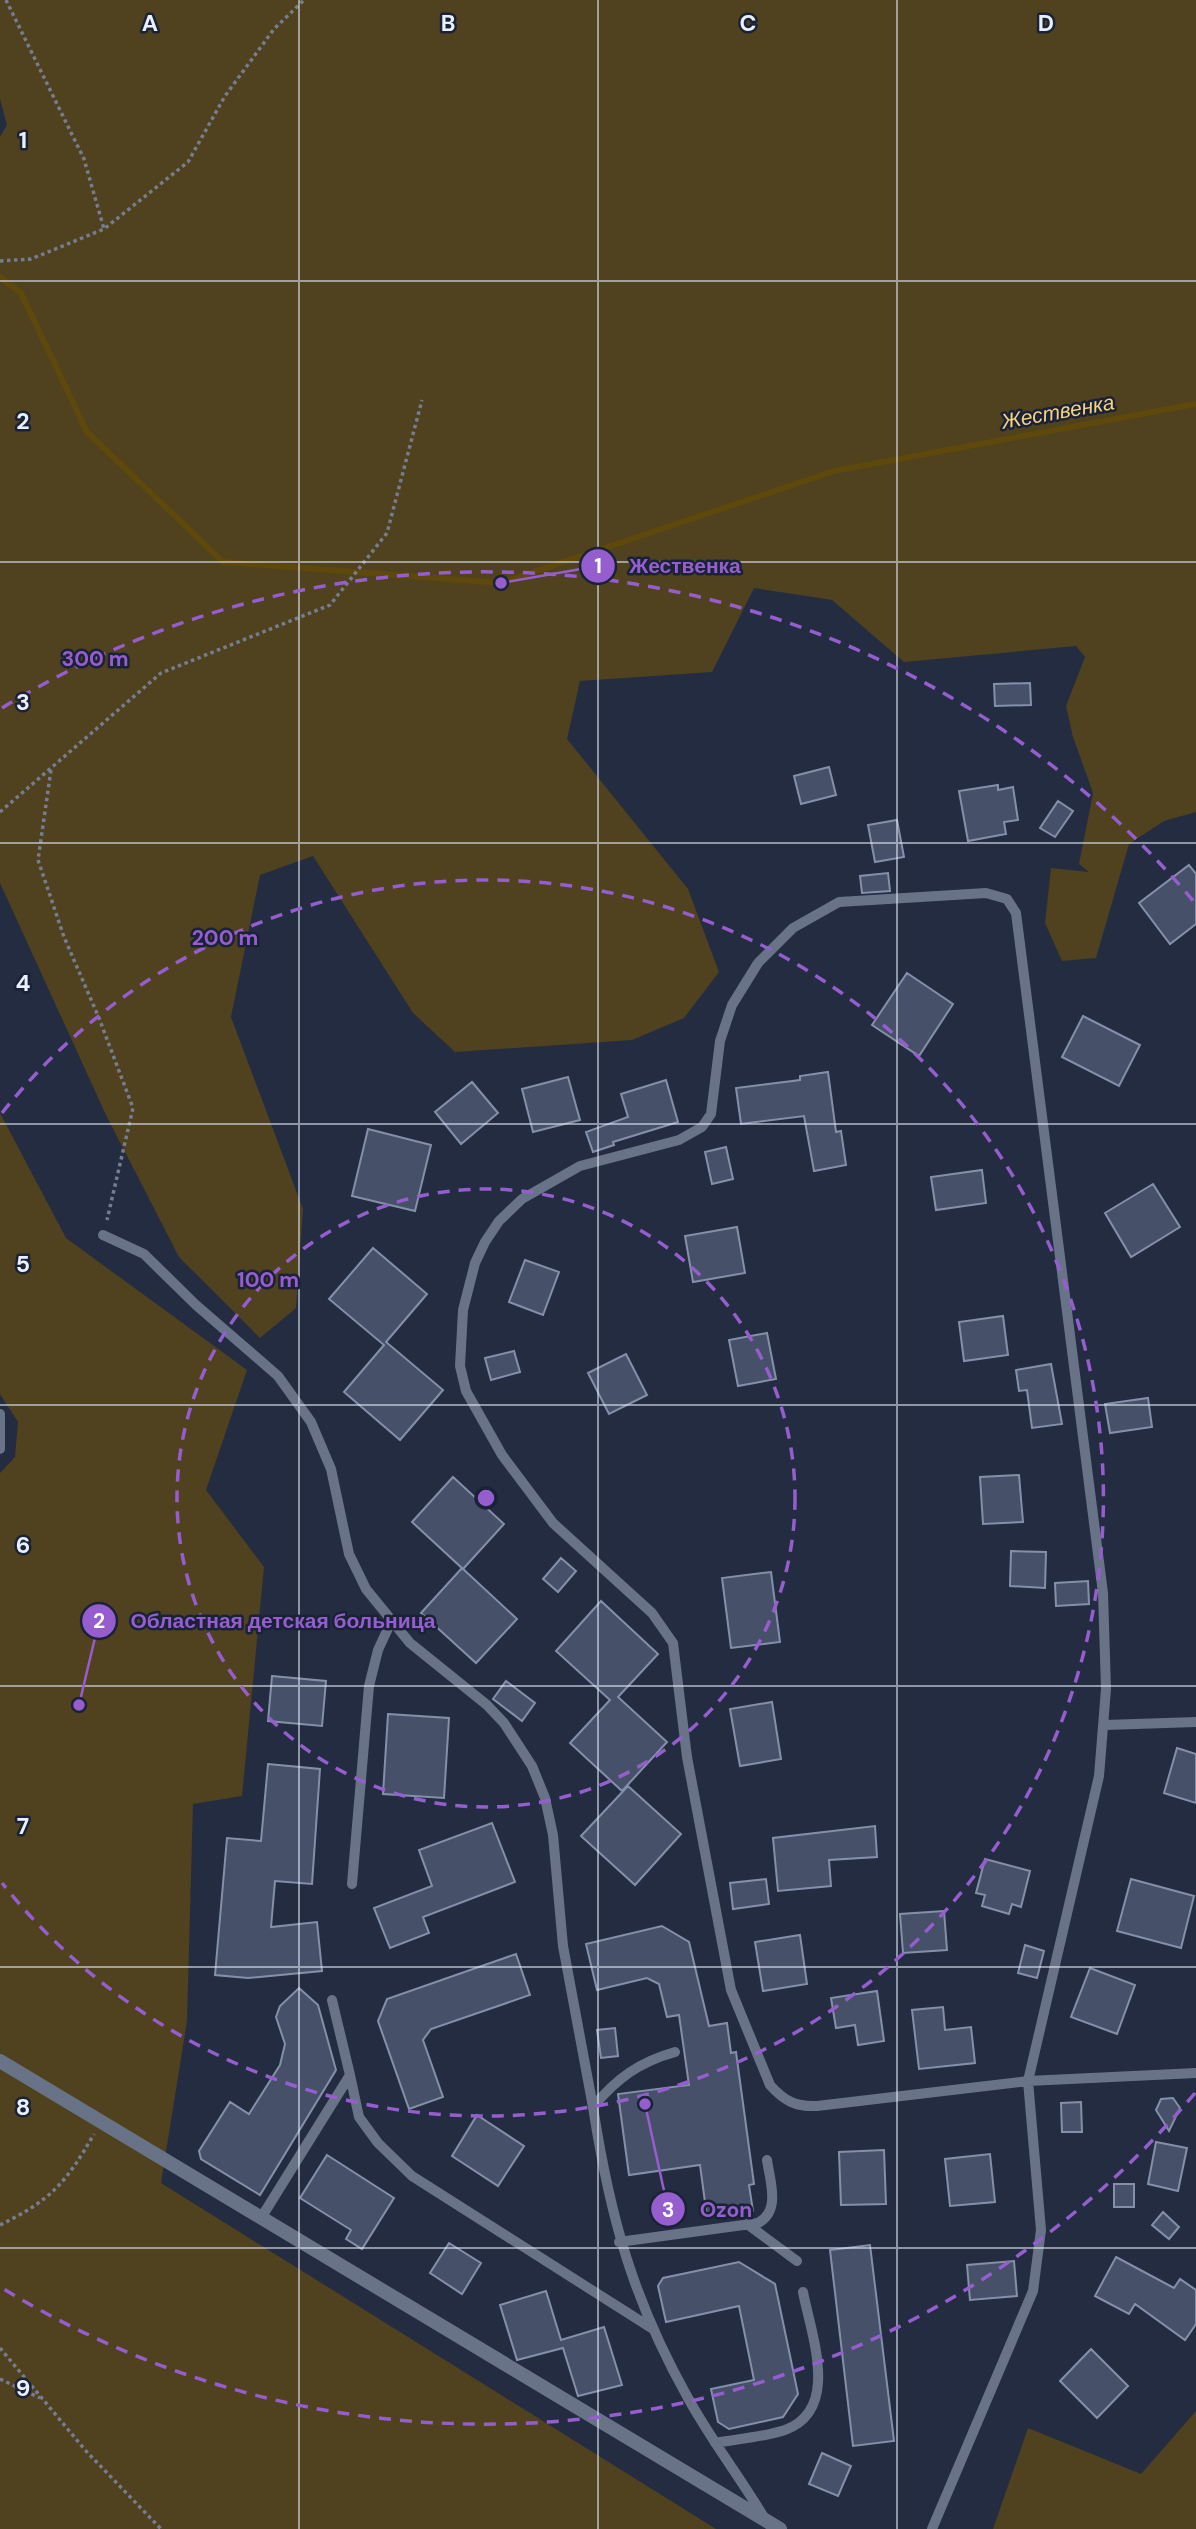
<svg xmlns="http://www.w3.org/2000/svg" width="1196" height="2529" viewBox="0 0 1196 2529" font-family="'DM Sans',sans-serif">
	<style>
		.green { fill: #50411f }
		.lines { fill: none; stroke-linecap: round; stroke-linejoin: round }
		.stream { stroke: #5e480b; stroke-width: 6 }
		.building { fill: #465068; stroke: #8490aa; stroke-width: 2 }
		.path { stroke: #757e90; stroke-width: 3.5; stroke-dasharray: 3.5 3.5; stroke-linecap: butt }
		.service { stroke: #697388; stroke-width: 10 }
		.minor { stroke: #697388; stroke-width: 14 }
		.grid { fill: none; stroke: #e8effd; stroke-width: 2; stroke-opacity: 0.55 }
		.ring { fill: none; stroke: #965dce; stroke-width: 3.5; stroke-dasharray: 12 9 }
		.labels { text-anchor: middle; stroke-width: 5; stroke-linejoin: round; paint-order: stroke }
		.water-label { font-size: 21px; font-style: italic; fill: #f7d280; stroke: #192237 }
		.grid-label { font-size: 23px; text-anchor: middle; font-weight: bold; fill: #e8effd; stroke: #192237; stroke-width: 5; stroke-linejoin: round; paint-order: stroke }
		.centre { fill: #965dce; stroke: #192237; stroke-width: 3.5 }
		.ring-label { font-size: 21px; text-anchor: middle; font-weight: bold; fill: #965dce; stroke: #192237; stroke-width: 5; stroke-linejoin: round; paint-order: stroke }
		.leader { fill: none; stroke: #965dce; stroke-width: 2.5 }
		.callout-dot { fill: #965dce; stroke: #192237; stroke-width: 2.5 }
		.mark-label { font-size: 21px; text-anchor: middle; font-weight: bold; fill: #fff }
		.callout-label { font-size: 21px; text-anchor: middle; font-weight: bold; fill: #965dce; stroke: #192237; stroke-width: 5; stroke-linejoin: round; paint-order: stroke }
	</style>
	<rect width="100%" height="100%" fill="#232c41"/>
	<!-- green -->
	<path class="green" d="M0,0H1196V812L1164,821L1129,844L1096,958L1062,961L1045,923L1051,868L1089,872L1079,864L1093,793L1073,737L1066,706L1085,657L1076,646L904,662L832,600L754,588L712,672L580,681L567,739L688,889L719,972L684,1018L632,1040L455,1052L413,1013L313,856L260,875L231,1017L303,1209L296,1308L260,1338L179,1257L106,1115L0,883V137L7,125L0,99Z
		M0,1113L66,1238L247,1370L206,1490L264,1567L242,1796L193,1804L187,2021L161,2183L716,2529H0V1473L15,1457L18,1422L0,1394Z
		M1196,2411V2529H993L1028,2428L1141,2474Z"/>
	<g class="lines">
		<!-- stream -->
		<path class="stream" d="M0,277L21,293L87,432L223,562L501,583L834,471L1196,404"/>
	</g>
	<!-- building -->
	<path class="building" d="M1030,683L1031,705L995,706L994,684Z
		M829,767L836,795L801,804L794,776Z
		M998,785V790L1013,787L1018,820L1004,822L1006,834L968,841L959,791Z
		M1058,801L1073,811L1055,837L1040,828Z
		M897,820L904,857L875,862L868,825Z
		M1189,865L1196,874V924L1170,944L1139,903Z
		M888,873L890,891L862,893L860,876Z
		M907,973L953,1004L919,1056L872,1025Z
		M1083,1016L1140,1045L1119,1086L1062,1057Z
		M828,1072L836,1132L841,1131L846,1165L814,1171L804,1116L741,1124L736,1088L800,1080V1076Z
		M568,1077L580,1120L533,1132L522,1089Z
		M666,1080L678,1122L613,1142L614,1145L593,1152L586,1132L628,1117L621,1094Z
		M472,1082L498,1113L461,1144L435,1112Z
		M368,1129L431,1145L415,1211L352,1196Z
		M726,1147L733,1179L712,1184L705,1152Z
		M982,1170L986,1203L936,1210L931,1177Z
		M1153,1184L1180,1227L1131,1257L1105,1213Z
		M737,1227L745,1273L693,1282L685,1236Z
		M373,1248L427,1294L386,1342L443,1390L400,1440L344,1392L384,1345L329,1299Z
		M525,1260L559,1272L543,1315L509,1302Z
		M1003,1316L1008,1355L964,1361L959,1322Z
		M767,1333L776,1379L738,1386L729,1340Z
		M514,1351L520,1372L491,1380L485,1358Z
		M626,1354L647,1395L609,1414L588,1373Z
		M1051,1364L1062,1424L1032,1428L1027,1390L1019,1391L1016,1370Z
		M1148,1398L1152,1427L1110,1433L1105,1404Z
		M1019,1475L1023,1522L983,1524L980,1477Z
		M453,1477L504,1524L463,1569L412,1522Z
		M1011,1551L1046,1552L1045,1588L1010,1586Z
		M561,1558L576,1571L558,1592L543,1579Z
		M462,1568L517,1619L476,1663L421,1613Z
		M771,1572L780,1642L731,1648L722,1578Z
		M1088,1581L1089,1604L1056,1606L1055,1583Z
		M601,1601L658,1654L618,1697L667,1742L622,1791L570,1743L610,1700L556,1651Z
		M272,1676L326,1681L322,1726L268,1721Z
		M506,1681L535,1703L522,1721L493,1699Z
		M772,1702L781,1759L740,1766L730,1709Z
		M388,1714L449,1718L444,1798L383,1794Z
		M1177,1748L1196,1754V1803L1164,1793Z
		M268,1764L320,1769L312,1884L275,1881L271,1927L317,1922L322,1971L248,1978L215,1975L227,1838L261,1841Z
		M628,1786L681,1834L635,1885L581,1836Z
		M492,1823L515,1882L423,1917L429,1933L390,1948L374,1908L432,1886L419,1850Z
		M875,1826L877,1857L829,1860L831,1886L778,1891L773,1838Z
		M985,1859L1030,1871L1021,1907L1012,1904L1009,1914L982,1906L985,1895L976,1893Z
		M766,1879L769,1904L733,1909L730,1883Z
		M1131,1879L1194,1896L1181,1948L1117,1931Z
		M944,1911L947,1950L903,1953L900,1914Z
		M662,1926L689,1942L709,2026L727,2023L731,2053L736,2052L754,2184L749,2185L753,2211L707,2217L700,2165L629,2175L618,2094L689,2085L679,2015L667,2017L659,1984L647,1978L597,1990L586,1944Z
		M800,1935L807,1984L763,1991L755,1942Z
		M1025,1945L1044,1951L1037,1978L1018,1973Z
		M516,1954L530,1995L431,2029L423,2040L443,2097L409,2109L378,2021L387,1999Z
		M1090,1968L1135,1985L1117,2034L1071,2017Z
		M299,1988L318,2005L336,2070L260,2195L201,2159L199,2151L230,2102L249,2114L280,2065L285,2044L276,2017L280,2006Z
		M877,1991L884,2041L858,2045L855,2025L836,2028L831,1998Z
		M943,2007L945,2030L971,2027L975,2063L919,2069L912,2010Z
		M615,2028L618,2056L601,2058L597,2030Z
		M1173,2098L1180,2108L1169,2131L1156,2110L1161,2099Z
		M1081,2102L1082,2132H1062L1061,2103Z
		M477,2115L524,2146L498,2186L452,2156Z
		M1156,2142L1187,2148L1178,2191L1148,2184Z
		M884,2150L886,2204L841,2205L839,2152Z
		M990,2154L995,2202L950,2206L945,2159Z
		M327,2155L394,2198L362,2249L346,2239L351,2230L300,2198Z
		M1114,2184H1134V2207H1114Z
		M1163,2212L1179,2227L1169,2239L1152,2225Z
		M449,2243L481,2263L462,2294L430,2273Z
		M870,2245L894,2441L853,2446L830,2250Z
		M1116,2257L1174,2288L1180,2279L1196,2290V2324L1185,2340L1135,2304L1129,2314L1095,2296Z
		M1014,2261L1017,2296L970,2300L967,2265Z
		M739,2262L775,2284L798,2394L783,2417L729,2429L718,2422L711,2389L754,2380L739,2306L666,2322L658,2286L663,2278Z
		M546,2291L561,2340L604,2327L622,2385L578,2396L563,2348L517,2360L500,2305Z
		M1091,2349L1128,2386L1097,2418L1060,2381Z
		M822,2453L851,2466L838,2496L809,2484Z"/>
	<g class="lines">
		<!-- path -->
		<path class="path" d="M6,0L84,159L104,229
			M0,261L31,259L104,229L188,162L225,96L274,29L304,0
			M51,770L38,860L64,937L99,1018L133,1108L107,1220
			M0,812L161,673L330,605L387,533L422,400
			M0,2225C51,2200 66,2183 94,2134
			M0,2348L86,2451L161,2529
			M0,2379L40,2398"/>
		<!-- service -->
		<path class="service" d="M103,1235L144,1254L196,1305L278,1376L311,1422L331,1469L349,1554L366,1589L410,1643L487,1705L504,1723L532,1766L545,1798L553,1835L563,1946L593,2107
			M0,1414V1449
			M1105,1725L1196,1722
			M352,1884L369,1686L378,1650L391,1622
			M332,2000L350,2075
			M675,2052C639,2062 616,2079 593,2107C610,2217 633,2300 688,2398C711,2440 740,2477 765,2519
			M261,2218L350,2075L359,2117L378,2143L412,2176L653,2329
			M747,2224L797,2261
			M619,2242L758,2223C781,2211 770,2181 767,2160
			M715,2443C738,2439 764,2437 785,2430C841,2410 811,2334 803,2292
			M932,2529L1033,2291L1041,2230L1028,2081L1099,1776L1106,1689L1103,1593L1016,913L1007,899L986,893L839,902L793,928L758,963L732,1005L720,1041L711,1114L702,1127L679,1140L580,1166L522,1199L499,1221L485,1242L475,1263L463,1310L460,1366L466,1391L502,1455L553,1523L652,1613L673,1643L687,1757L731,1990L770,2085C784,2101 796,2107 817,2106L1028,2081L1196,2073"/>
		<!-- minor -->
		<path class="minor" d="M0,2061L780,2529"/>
	</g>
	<!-- grid -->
	<path class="grid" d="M299,0V2529M598,0V2529M897,0V2529M0,281H1196M0,562H1196M0,843H1196M0,1124H1196M0,1405H1196M0,1686H1196M0,1967H1196M0,2248H1196"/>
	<!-- distance rings -->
	<g class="ring">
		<circle cx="486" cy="1498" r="309"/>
		<path d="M2 1113A618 618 0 1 1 2 1883"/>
		<path d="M1195 2093A926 926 0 0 1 2 2288M2 708A926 926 0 0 1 1195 903"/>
	</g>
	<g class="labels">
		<!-- water labels -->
		<g class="water-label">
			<text transform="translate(1058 412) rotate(-10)" y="7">Жественка</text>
		</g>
	</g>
	<g class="grid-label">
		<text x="150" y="31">A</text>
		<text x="448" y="31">B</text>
		<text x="748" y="31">C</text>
		<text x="1046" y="31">D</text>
		<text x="23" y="148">1</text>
		<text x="23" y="429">2</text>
		<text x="23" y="710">3</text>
		<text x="23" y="991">4</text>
		<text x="23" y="1272">5</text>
		<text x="23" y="1553">6</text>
		<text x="23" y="1834">7</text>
		<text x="23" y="2115">8</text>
		<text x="23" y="2396">9</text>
	</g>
	<circle cx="486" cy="1498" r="10" class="centre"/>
	<g class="ring-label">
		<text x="95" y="666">300 m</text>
		<text x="225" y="945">200 m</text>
		<text x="268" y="1287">100 m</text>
	</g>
	<!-- callouts -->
	<path class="leader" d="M501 583L598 566M79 1705L99 1621M645 2104L668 2209"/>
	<g class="callout-dot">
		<circle cx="501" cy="583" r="7"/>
		<circle cx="79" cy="1705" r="7"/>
		<circle cx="645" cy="2104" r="7"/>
		<circle cx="598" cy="566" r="18"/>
		<circle cx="99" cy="1621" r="18"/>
		<circle cx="668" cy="2209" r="18"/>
	</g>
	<g class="mark-label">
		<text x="598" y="573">1</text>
		<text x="99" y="1628">2</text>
		<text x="668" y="2217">3</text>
	</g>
	<g class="callout-label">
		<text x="685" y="573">Жественка</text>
		<text x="283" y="1628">Областная детская больница</text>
		<text x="726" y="2217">Ozon</text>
	</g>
</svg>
